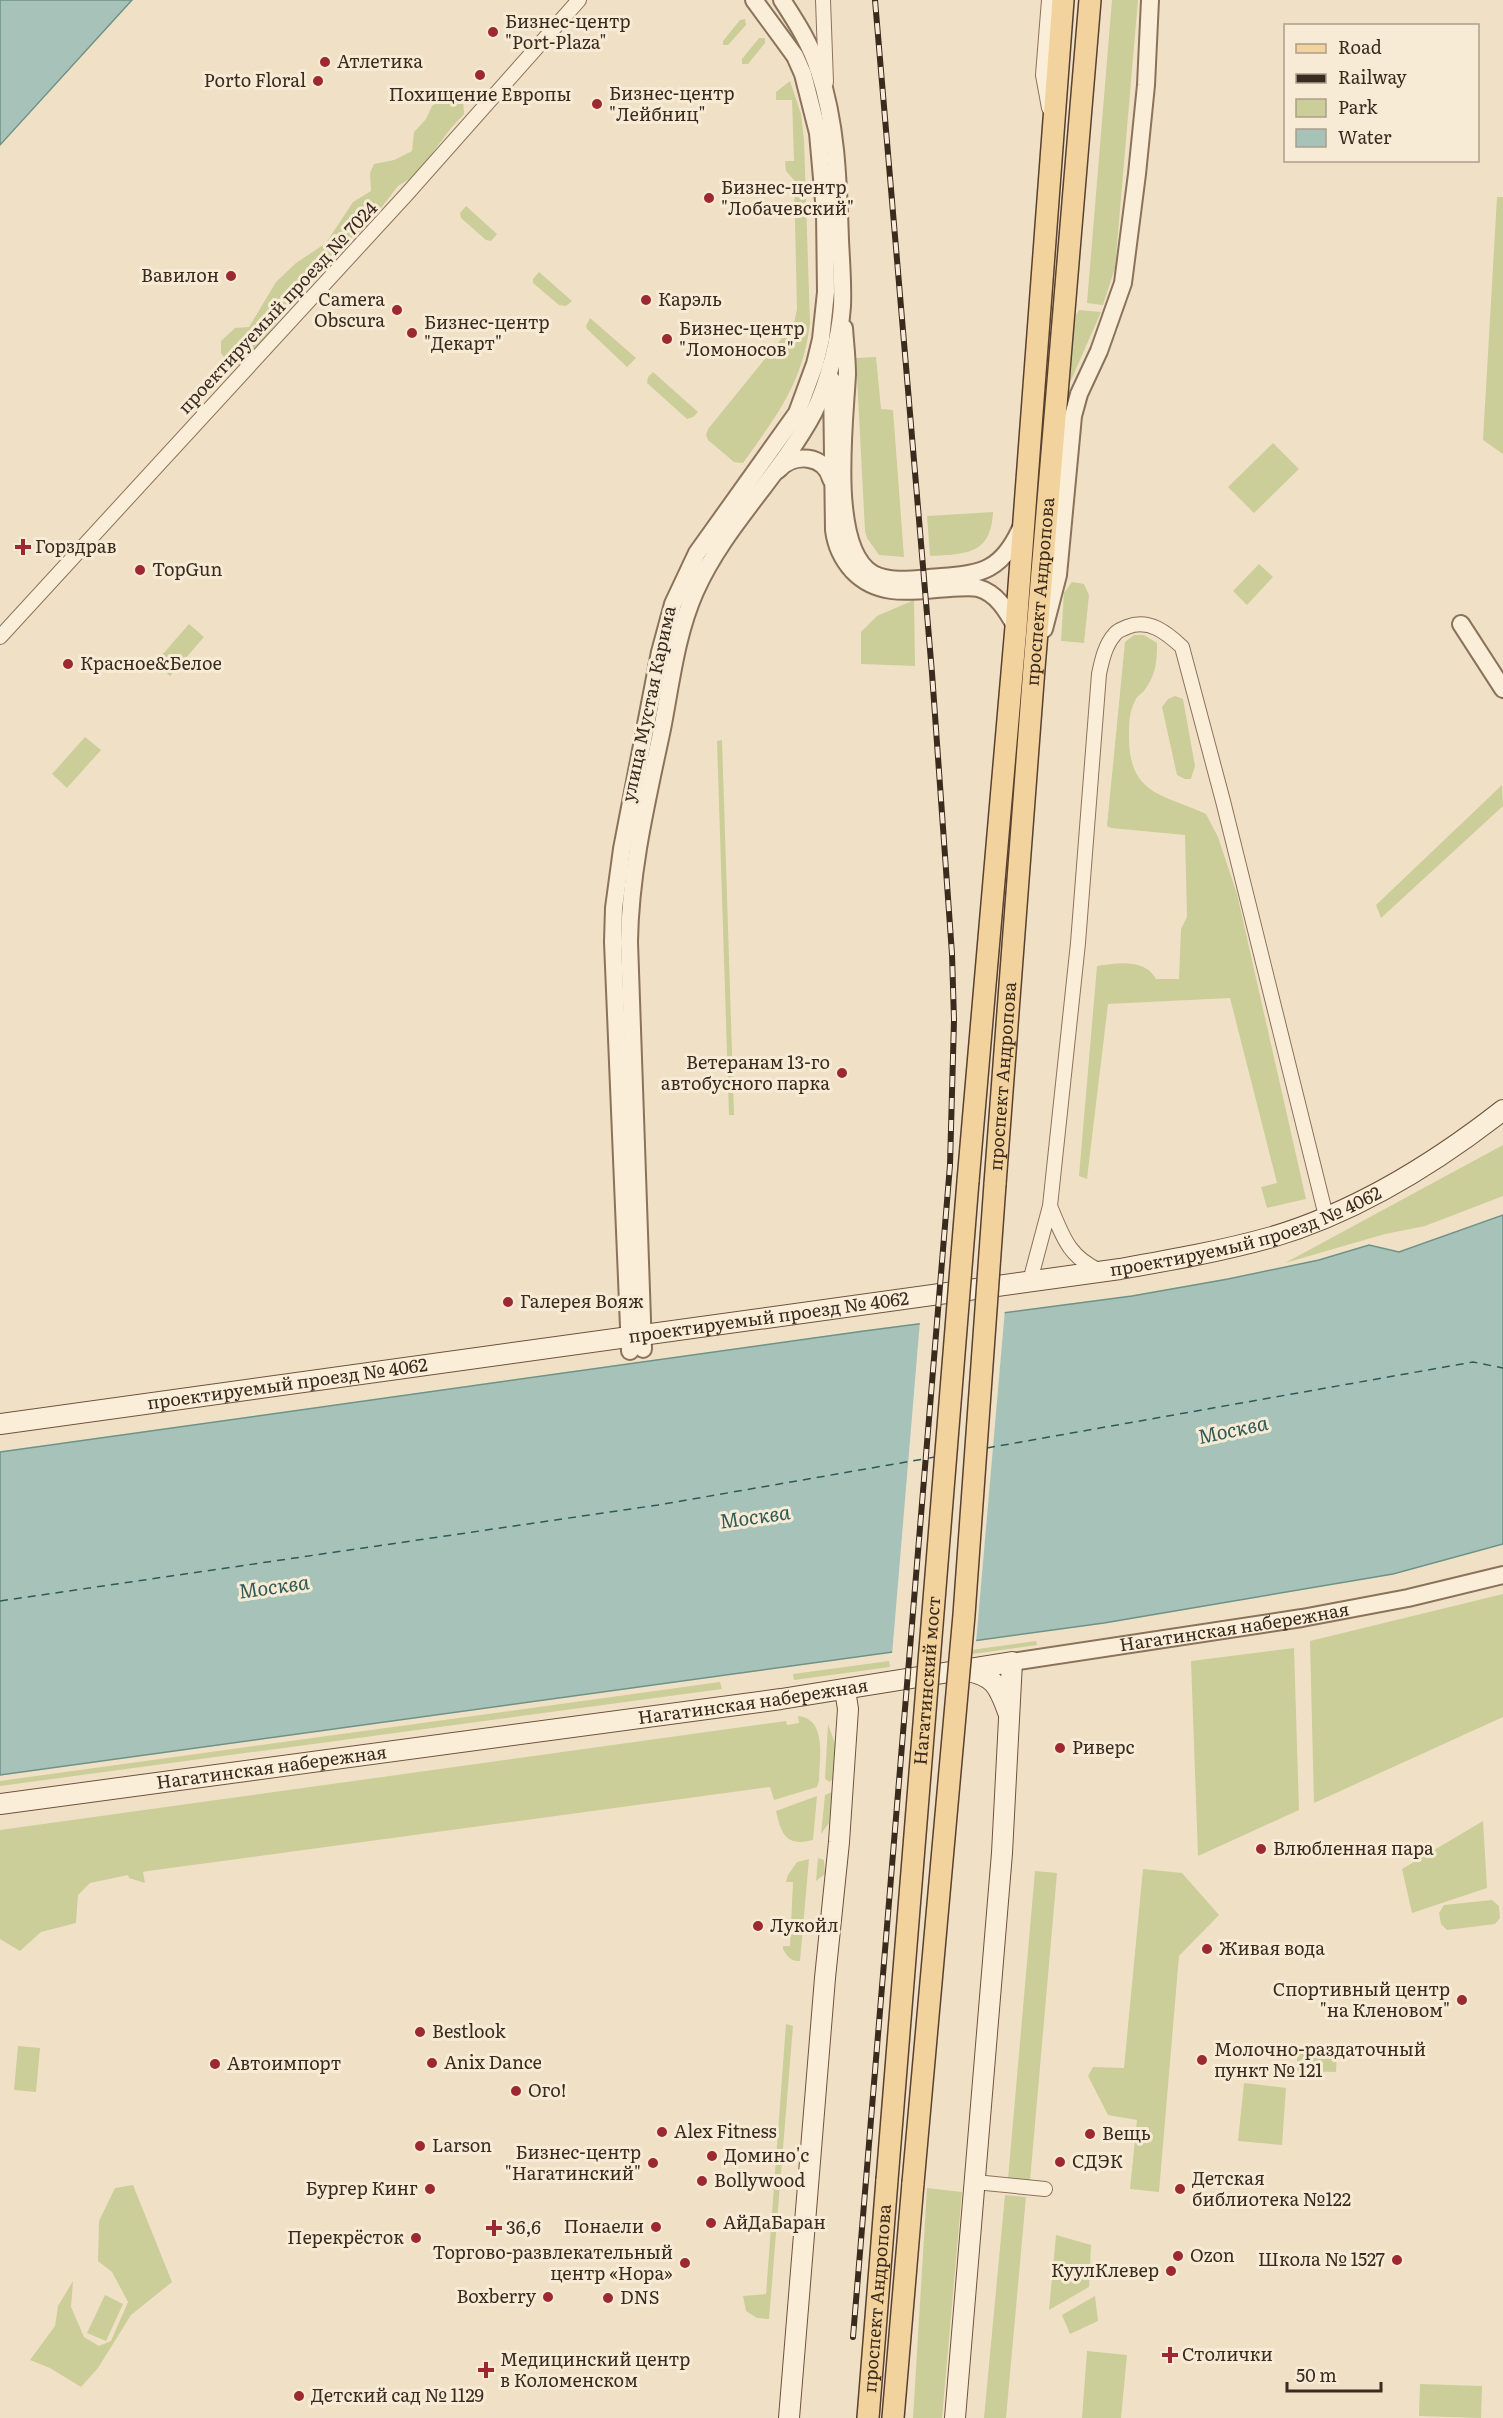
<svg xmlns="http://www.w3.org/2000/svg" width="1503" height="2418" viewBox="0 0 1503 2418" font-family="Literata,serif">
	<style>
		.green { fill: #cbce99 }
		.water { fill: #a7c3b9; stroke: #6d9287; stroke-width: 1.5 }
		.pier { fill: #f0e1c6 }
		.lines { fill: none; stroke-linecap: round; stroke-linejoin: round }
		.ferry { stroke: #2e5b56; stroke-width: 1.5; stroke-dasharray: 8 6; stroke-linecap: butt }
		.minor-casing { stroke: #8b725b; stroke-width: 16 }
		.tertiary-casing { stroke: #8b725b; stroke-width: 20 }
		.secondary-casing { stroke: #6d533e; stroke-width: 22 }
		.primary-casing { stroke: #59402f; stroke-width: 24 }
		.minor { stroke: #faeed9; stroke-width: 14 }
		.tertiary { stroke: #faeed9; stroke-width: 16 }
		.secondary { stroke: #faeed9; stroke-width: 20 }
		.primary { stroke: #f3d39d; stroke-width: 21 }
		.rail-casing { stroke: #3b2b1f; stroke-width: 6 }
		.rail { stroke: #f7ebd6; stroke-width: 4; stroke-dasharray: 11; stroke-linecap: butt }
		.primary-bridge-casing { stroke: #59402f; stroke-width: 24; stroke-linecap: butt }
		.primary-bridge { stroke: #f3d39d; stroke-width: 21 }
		.poi-dot { fill: #9c2931; stroke: #f7ebd6; stroke-width: 2 }
		.labels { text-anchor: middle; stroke-width: 6; stroke-linejoin: round; paint-order: stroke }
		.poi-label { font-size: 18px; fill: #3b2b1f; stroke: #f7ebd6; text-anchor: start }
		.street-label { font-size: 18px; fill: #3b2b1f; stroke: #f7ebd6 }
		.water-label { font-size: 20px; font-style: italic; fill: #2e5b56; stroke: #f7ebd6 }
	</style>
	<rect width="100%" height="100%" fill="#f0e1c6"/>
	<!-- green -->
	<path class="green" d="M1112,0H1138L1115,268L1103,305L1087,303Z
		M745,19L746,25L728,45H723V41L740,20Z
		M759,38H765V43L748,64H742V59Z
		M790,81L801,114L804,140L810,323C803,383 777,415 743,463L734,462L708,440L706,435L708,429L794,323L797,309L794,180L786,171L785,161H794L792,100H776V92Z
		M449,95L463,99L464,114L451,128L416,175L398,186L367,226L354,235L337,257L320,270L245,362L231,367L221,353V341L235,328L249,327L276,282L296,263L326,243L353,202L371,191L370,173L374,164L394,160L412,151L414,132L426,119L432,106Z
		M1497,197H1503V454L1483,440Z
		M466,206L497,234L491,241L486,240L461,218L460,213Z
		M539,272L572,301L566,306L559,305L533,283V279Z
		M1079,310L1101,312L1069,385L1070,348L1076,315Z
		M590,318L636,358L627,367L587,329L586,326Z
		M876,357L881,409L893,410L904,557L879,555L867,538L865,531L856,358Z
		M653,372L698,412L693,417L687,419L647,383L648,377Z
		M1273,443L1299,469L1254,513L1228,487Z
		M993,512C991,555 966,554 930,556L927,516Z
		M1259,564L1273,577L1247,605L1233,591Z
		M1072,582L1084,584L1089,595L1084,643L1061,641L1064,593Z
		M914,600L915,666L861,664V632L877,616Z
		M189,624L204,637L170,676L155,663Z
		M1134,635H1144L1157,643C1157,662 1156,675 1144,691C1141,694 1137,696 1135,701C1129,712 1129,724 1129,737C1129,796 1164,794 1206,814L1218,837L1237,894L1306,1199L1267,1208L1261,1187L1277,1183L1230,998L1108,1004L1087,1179L1079,1176L1097,966C1116,963 1145,958 1156,979H1179L1181,929L1187,917L1185,835L1111,828L1107,826L1125,642Z
		M1175,696L1183,699L1195,766L1191,779H1185L1177,775L1162,707L1168,699Z
		M85,737L101,750L67,788L52,774Z
		M722,740L734,1115H729L717,741Z
		M1502,785L1503,806L1381,918L1376,905Z
		M1503,1145V1196L1425,1226L1385,1234L1285,1263Z
		M1503,1594V1717L1314,1803L1310,1641Z
		M1036,1641L1037,1645L972,1654L971,1650Z
		M1294,1648L1299,1810L1198,1856L1191,1661Z
		M889,1661L890,1667L794,1680L793,1674Z
		M720,1682L722,1689L0,1786V1781Z
		M798,1716C828,1719 819,1760 819,1781L817,1787L774,1800L770,1787L148,1871L143,1872L145,1883L129,1878L128,1875L90,1883L78,1895L76,1923L41,1932L20,1951L0,1939V1830L786,1721L787,1725L799,1723Z
		M828,1724L835,1744L834,1778L830,1782L825,1779Z
		M832,1792L829,1823L821,1834L825,1795Z
		M817,1796L813,1840C786,1847 781,1834 776,1811Z
		M1483,1821L1487,1888L1412,1913L1402,1869Z
		M818,1858L824,1860L825,1874L816,1881Z
		M809,1859L800,1961C791,1962 787,1956 783,1949V1946H790L793,1882H786L788,1875L797,1862Z
		M1143,1869L1182,1873L1219,1915L1179,1956L1159,2192L1130,2189L1137,2120L1108,2115L1088,2076L1093,2067L1124,2068Z
		M1035,1871L1057,1873L1030,2181L1008,2179Z
		M1492,1900L1499,1906L1500,1918L1495,1924L1447,1930L1441,1924L1439,1913L1444,1905Z
		M786,2024L793,2026L769,2319L757,2318L746,2311L743,2296L766,2294Z
		M18,2046L40,2048L36,2092L14,2090Z
		M1297,2050H1337L1336,2072L1297,2071Z
		M1244,2083L1286,2088L1282,2145L1238,2141Z
		M133,2185L172,2282L131,2315L98,2368L81,2387L50,2368L30,2360L55,2326L58,2306L73,2281L71,2307L84,2337L99,2346L111,2341L128,2302L112,2272L98,2261L99,2221L115,2188Z
		M927,2188L962,2192L942,2418H913Z
		M1005,2195L1026,2197L1006,2418H984Z
		M1056,2235L1091,2245L1089,2287L1049,2310Z
		M105,2295L123,2304L106,2341L87,2333Z
		M1095,2296L1098,2321L1070,2334L1062,2315Z
		M1087,2351L1127,2355L1121,2418H1082Z
		M1420,2384L1482,2386L1481,2418L1419,2416Z"/>
	<!-- water -->
	<path class="water" d="M0,0H132L0,145Z
		M1503,1215V1544L1393,1574L1104,1623L0,1775V1452L864,1331L1132,1296L1228,1279L1319,1260L1369,1245L1399,1252Z"/>
	<!-- pier -->
	<path class="pier" d="M1005,1309L976,1643L892,1655L920,1321Z"/>
	<g class="lines">
		<!-- ferry -->
		<path class="ferry" d="M987,1448L1473,1362L1503,1368
			M0,1601L658,1505L935,1457"/>
		<defs>
			<path id="minor" d="M823,0L826,82
				M1049,0L1043,75L1049,108
				M0,637L406,195L579,0
				M1050,1206C1063,1237 1068,1256 1100,1271
				M1030,1281L1050,1206L1078,943L1099,674C1102,660 1105,645 1115,634C1118,630 1123,629 1127,627C1149,618 1167,633 1182,647L1223,801L1326,1216
				M975,2182L1045,2189"/>
			<g id="tertiary">
				<path d="M844,328C845,343 847,359 847,374C845,420 828,548 873,574C891,584 921,578 941,577C982,575 1002,569 1020,530"/>
				<path d="M832,380L834,530C836,546 842,559 853,571C880,599 916,590 950,588C958,588 970,586 978,588C997,593 1007,611 1016,627"/>
				<path d="M778,470C794,452 825,455 831,479"/>
				<path d="M1461,624L1503,689"/>
				<path d="M1044,629L1058,575L1073,416L1079,394L1099,351L1123,283L1137,174L1146,85L1150,0"/>
				<path d="M643,1349L629,942C630,870 647,800 662,729C671,683 676,635 695,592C724,526 780,476 814,412C828,384 840,337 842,306C843,284 841,262 840,240C838,183 837,126 819,71C811,45 797,23 782,0"/>
				<path d="M630,1351L613,942L614,908L622,849L660,652L673,604L697,553L797,413L815,364L821,339L826,292L825,212L818,133L803,74L795,56L754,0"/>
				<path id="s1" d="M1012,1662L1302,1618L1408,1598L1503,1575"/>
			</g>
			<g id="secondary">
				<path id="s2" d="M0,1424L1120,1269C1171,1260 1222,1251 1272,1237C1356,1212 1434,1164 1503,1110"/>
				<path d="M967,1671C994,1675 999,1687 1008,1712"/>
				<path id="s3" d="M0,1804L781,1699L1012,1662L1002,1853L955,2418"/>
				<path d="M789,2418L825,1978L839,1842L848,1709L845,1690"/>
			</g>
			<g id="primary">
				<path d="M968,1181L1016,627L1063,0"/>
				<path id="s4" d="M995,1184L1034,668L1090,0"/>
				<path id="s5" d="M868,2418L887,2180"/>
				<path d="M893,2418L913,2183"/>
			</g>
		</defs>
		<!-- minor casing -->
		<use href="#minor" class="minor-casing"/>
		<!-- tertiary casing -->
		<use href="#tertiary" class="tertiary-casing"/>
		<!-- secondary casing -->
		<use href="#secondary" class="secondary-casing"/>
		<!-- primary casing -->
		<use href="#primary" class="primary-casing"/>
		<!-- minor -->
		<use href="#minor" class="minor"/>
		<!-- tertiary -->
		<use href="#tertiary" class="tertiary"/>
		<!-- secondary -->
		<use href="#secondary" class="secondary"/>
		<!-- primary -->
		<use href="#primary" class="primary"/>
		<defs>
			<path id="rail" d="M853,2337L950,1165L954,1020L952,954L932,673L875,0"/>
		</defs>
		<!-- rail casing -->
		<use href="#rail" class="rail-casing"/>
		<!-- rail -->
		<use href="#rail" class="rail"/>
		<defs>
			<g id="primary-bridge">
				<path id="s6" d="M887,2180L968,1181"/>
				<path d="M913,2183L964,1615L995,1184"/>
			</g>
		</defs>
		<!-- primary-bridge casing -->
		<use href="#primary-bridge" class="primary-bridge-casing"/>
		<!-- primary-bridge -->
		<use href="#primary-bridge" class="primary-bridge"/>
	</g>
	<!-- markers -->
	<g class="poi-dot">
		<circle cx="493" cy="32" r="6"/>
		<circle cx="325" cy="62" r="6"/>
		<circle cx="480" cy="75" r="6"/>
		<circle cx="318" cy="81" r="6"/>
		<circle cx="597" cy="104" r="6"/>
		<circle cx="709" cy="198" r="6"/>
		<circle cx="231" cy="276" r="6"/>
		<circle cx="646" cy="300" r="6"/>
		<circle cx="397" cy="310" r="6"/>
		<circle cx="412" cy="333" r="6"/>
		<circle cx="667" cy="339" r="6"/>
		<path d="M20 538h6v6h6v6h-6v6h-6v-6h-6v-6h6z"/>
		<circle cx="140" cy="570" r="6"/>
		<circle cx="68" cy="664" r="6"/>
		<circle cx="842" cy="1073" r="6"/>
		<circle cx="508" cy="1302" r="6"/>
		<circle cx="1060" cy="1748" r="6"/>
		<circle cx="1261" cy="1849" r="6"/>
		<circle cx="758" cy="1926" r="6"/>
		<circle cx="1207" cy="1949" r="6"/>
		<circle cx="1462" cy="2000" r="6"/>
		<circle cx="420" cy="2032" r="6"/>
		<circle cx="1202" cy="2060" r="6"/>
		<circle cx="432" cy="2063" r="6"/>
		<circle cx="215" cy="2064" r="6"/>
		<circle cx="516" cy="2091" r="6"/>
		<circle cx="662" cy="2132" r="6"/>
		<circle cx="1090" cy="2134" r="6"/>
		<circle cx="420" cy="2146" r="6"/>
		<circle cx="712" cy="2156" r="6"/>
		<circle cx="1060" cy="2162" r="6"/>
		<circle cx="653" cy="2163" r="6"/>
		<circle cx="702" cy="2181" r="6"/>
		<circle cx="430" cy="2189" r="6"/>
		<circle cx="1180" cy="2189" r="6"/>
		<circle cx="711" cy="2223" r="6"/>
		<circle cx="656" cy="2227" r="6"/>
		<path d="M491 2219h6v6h6v6h-6v6h-6v-6h-6v-6h6z"/>
		<circle cx="416" cy="2238" r="6"/>
		<circle cx="1178" cy="2256" r="6"/>
		<circle cx="1397" cy="2260" r="6"/>
		<circle cx="685" cy="2263" r="6"/>
		<circle cx="1171" cy="2271" r="6"/>
		<circle cx="548" cy="2297" r="6"/>
		<circle cx="608" cy="2298" r="6"/>
		<path d="M1167 2346h6v6h6v6h-6v6h-6v-6h-6v-6h6z"/>
		<path d="M483 2361h6v6h6v6h-6v6h-6v-6h-6v-6h6z"/>
		<circle cx="299" cy="2396" r="6"/>
	</g>
	<g class="labels">
		<!-- poi labels -->
		<g class="poi-label">
			<text x="505" y="28">Бизнес-центр<tspan x="505" dy="21">"Port-Plaza"</tspan></text>
			<text x="337" y="68">Атлетика</text>
			<text x="306" y="87" text-anchor="end">Porto Floral</text>
			<text x="609" y="100">Бизнес-центр<tspan x="609" dy="21">"Лейбниц"</tspan></text>
			<text x="480" y="101" text-anchor="middle">Похищение Европы</text>
			<text x="721" y="194">Бизнес-центр<tspan x="721" dy="21">"Лобачевский"</tspan></text>
			<text x="219" y="282" text-anchor="end">Вавилон</text>
			<text x="385" y="306" text-anchor="end">Camera<tspan x="385" dy="21">Obscura</tspan></text>
			<text x="658" y="306">Карэль</text>
			<text x="424" y="329">Бизнес-центр<tspan x="424" dy="21">"Декарт"</tspan></text>
			<text x="679" y="335">Бизнес-центр<tspan x="679" dy="21">"Ломоносов"</tspan></text>
			<text x="35" y="553">Горздрав</text>
			<text x="152" y="576">TopGun</text>
			<text x="80" y="670">Красное&amp;Белое</text>
			<text x="830" y="1069" text-anchor="end">Ветеранам 13-го<tspan x="830" dy="21">автобусного парка</tspan></text>
			<text x="520" y="1308">Галерея Вояж</text>
			<text x="1072" y="1754">Риверс</text>
			<text x="1273" y="1855">Влюбленная пара</text>
			<text x="770" y="1932">Лукойл</text>
			<text x="1219" y="1955">Живая вода</text>
			<text x="1450" y="1996" text-anchor="end">Спортивный центр<tspan x="1450" dy="21">"на Кленовом"</tspan></text>
			<text x="432" y="2038">Bestlook</text>
			<text x="1214" y="2056">Молочно-раздаточный<tspan x="1214" dy="21">пункт № 121</tspan></text>
			<text x="444" y="2069">Anix Dance</text>
			<text x="227" y="2070">Автоимпорт</text>
			<text x="528" y="2097">Ого!</text>
			<text x="674" y="2138">Alex Fitness</text>
			<text x="1102" y="2140">Вещь</text>
			<text x="432" y="2152">Larson</text>
			<text x="641" y="2159" text-anchor="end">Бизнес-центр<tspan x="641" dy="21">"Нагатинский"</tspan></text>
			<text x="724" y="2162">Домино'c</text>
			<text x="1072" y="2168">СДЭК</text>
			<text x="1192" y="2185">Детская<tspan x="1192" dy="21">библиотека №122</tspan></text>
			<text x="714" y="2187">Bollywood</text>
			<text x="418" y="2195" text-anchor="end">Бургер Кинг</text>
			<text x="723" y="2229">АйДаБаран</text>
			<text x="644" y="2233" text-anchor="end">Понаели</text>
			<text x="506" y="2234">36,6</text>
			<text x="404" y="2244" text-anchor="end">Перекрёсток</text>
			<text x="673" y="2259" text-anchor="end">Торгово-развлекательный<tspan x="673" dy="21">центр «Нора»</tspan></text>
			<text x="1190" y="2262">Ozon</text>
			<text x="1385" y="2266" text-anchor="end">Школа № 1527</text>
			<text x="1159" y="2277" text-anchor="end">КуулКлевер</text>
			<text x="536" y="2303" text-anchor="end">Boxberry</text>
			<text x="620" y="2304">DNS</text>
			<text x="1182" y="2361">Столички</text>
			<text x="500" y="2366">Медицинский центр<tspan x="500" dy="21">в Коломенском</tspan></text>
			<text x="311" y="2402">Детский сад № 1129</text>
		</g>
		<!-- street labels -->
		<g class="street-label">
			<text transform="translate(278 308) rotate(-47)" y="6">проектируемый проезд № 7024</text>
			<text dy="6" stroke="none"><textPath href="#s4" startOffset="594">проспект Андропова</textPath></text>
			<text transform="translate(649 704) rotate(-78)" y="6">улица Мустая Карима</text>
			<text dy="6" stroke="none"><textPath href="#s4" startOffset="108">проспект Андропова</textPath></text>
			<text dy="6" stroke="none"><textPath href="#s2" startOffset="1262">проектируемый проезд № 4062</textPath></text>
			<text dy="6" stroke="none"><textPath href="#s2" startOffset="776">проектируемый проезд № 4062</textPath></text>
			<text dy="6" stroke="none"><textPath href="#s2" startOffset="290">проектируемый проезд № 4062</textPath></text>
			<text dy="6" stroke="none"><textPath href="#s1" startOffset="225">Нагатинская набережная</textPath></text>
			<text dy="6" stroke="none"><textPath href="#s6" startOffset="501">Нагатинский мост</textPath></text>
			<text dy="6" stroke="none"><textPath href="#s3" startOffset="760">Нагатинская набережная</textPath></text>
			<text dy="6" stroke="none"><textPath href="#s3" startOffset="274">Нагатинская набережная</textPath></text>
			<text dy="6" stroke="none"><textPath href="#s5" startOffset="120">проспект Андропова</textPath></text>
		</g>
		<!-- water labels -->
		<g class="water-label">
			<text transform="translate(1233 1430) rotate(-12)" y="7">Москва</text>
			<text transform="translate(755 1517) rotate(-8)" y="7">Москва</text>
			<text transform="translate(274 1587) rotate(-8)" y="7">Москва</text>
		</g>
	</g>
	<!-- legend -->
	<rect x="1284" y="24" width="195" height="138" fill="#f7ebd6" stroke="#ac9e8d" stroke-width="1.5"/>
	<rect x="1296" y="44" width="30" height="9" fill="#f3d39d" stroke="#ac9e8d" stroke-width="1.5"/>
	<text x="1338" y="54" font-size="18" fill="#3b2b1f">Road</text>
	<rect x="1296" y="74" width="30" height="9" fill="#3b2b1f" stroke="#ac9e8d" stroke-width="1.5"/>
	<text x="1338" y="84" font-size="18" fill="#3b2b1f">Railway</text>
	<rect x="1296" y="99" width="30" height="18" fill="#cbce99" stroke="#ac9e8d" stroke-width="1.5"/>
	<text x="1338" y="114" font-size="18" fill="#3b2b1f">Park</text>
	<rect x="1296" y="129" width="30" height="18" fill="#a7c3b9" stroke="#ac9e8d" stroke-width="1.5"/>
	<text x="1338" y="144" font-size="18" fill="#3b2b1f">Water</text>
	<!-- scale -->
	<path d="M1287 2382v9h94v-9" fill="none" stroke="#3b2b1f" stroke-width="3"/>
	<text x="1296" y="2382" font-size="18" fill="#3b2b1f" stroke="#f7ebd6" stroke-width="4.5" paint-order="stroke">50 m</text>
</svg>
